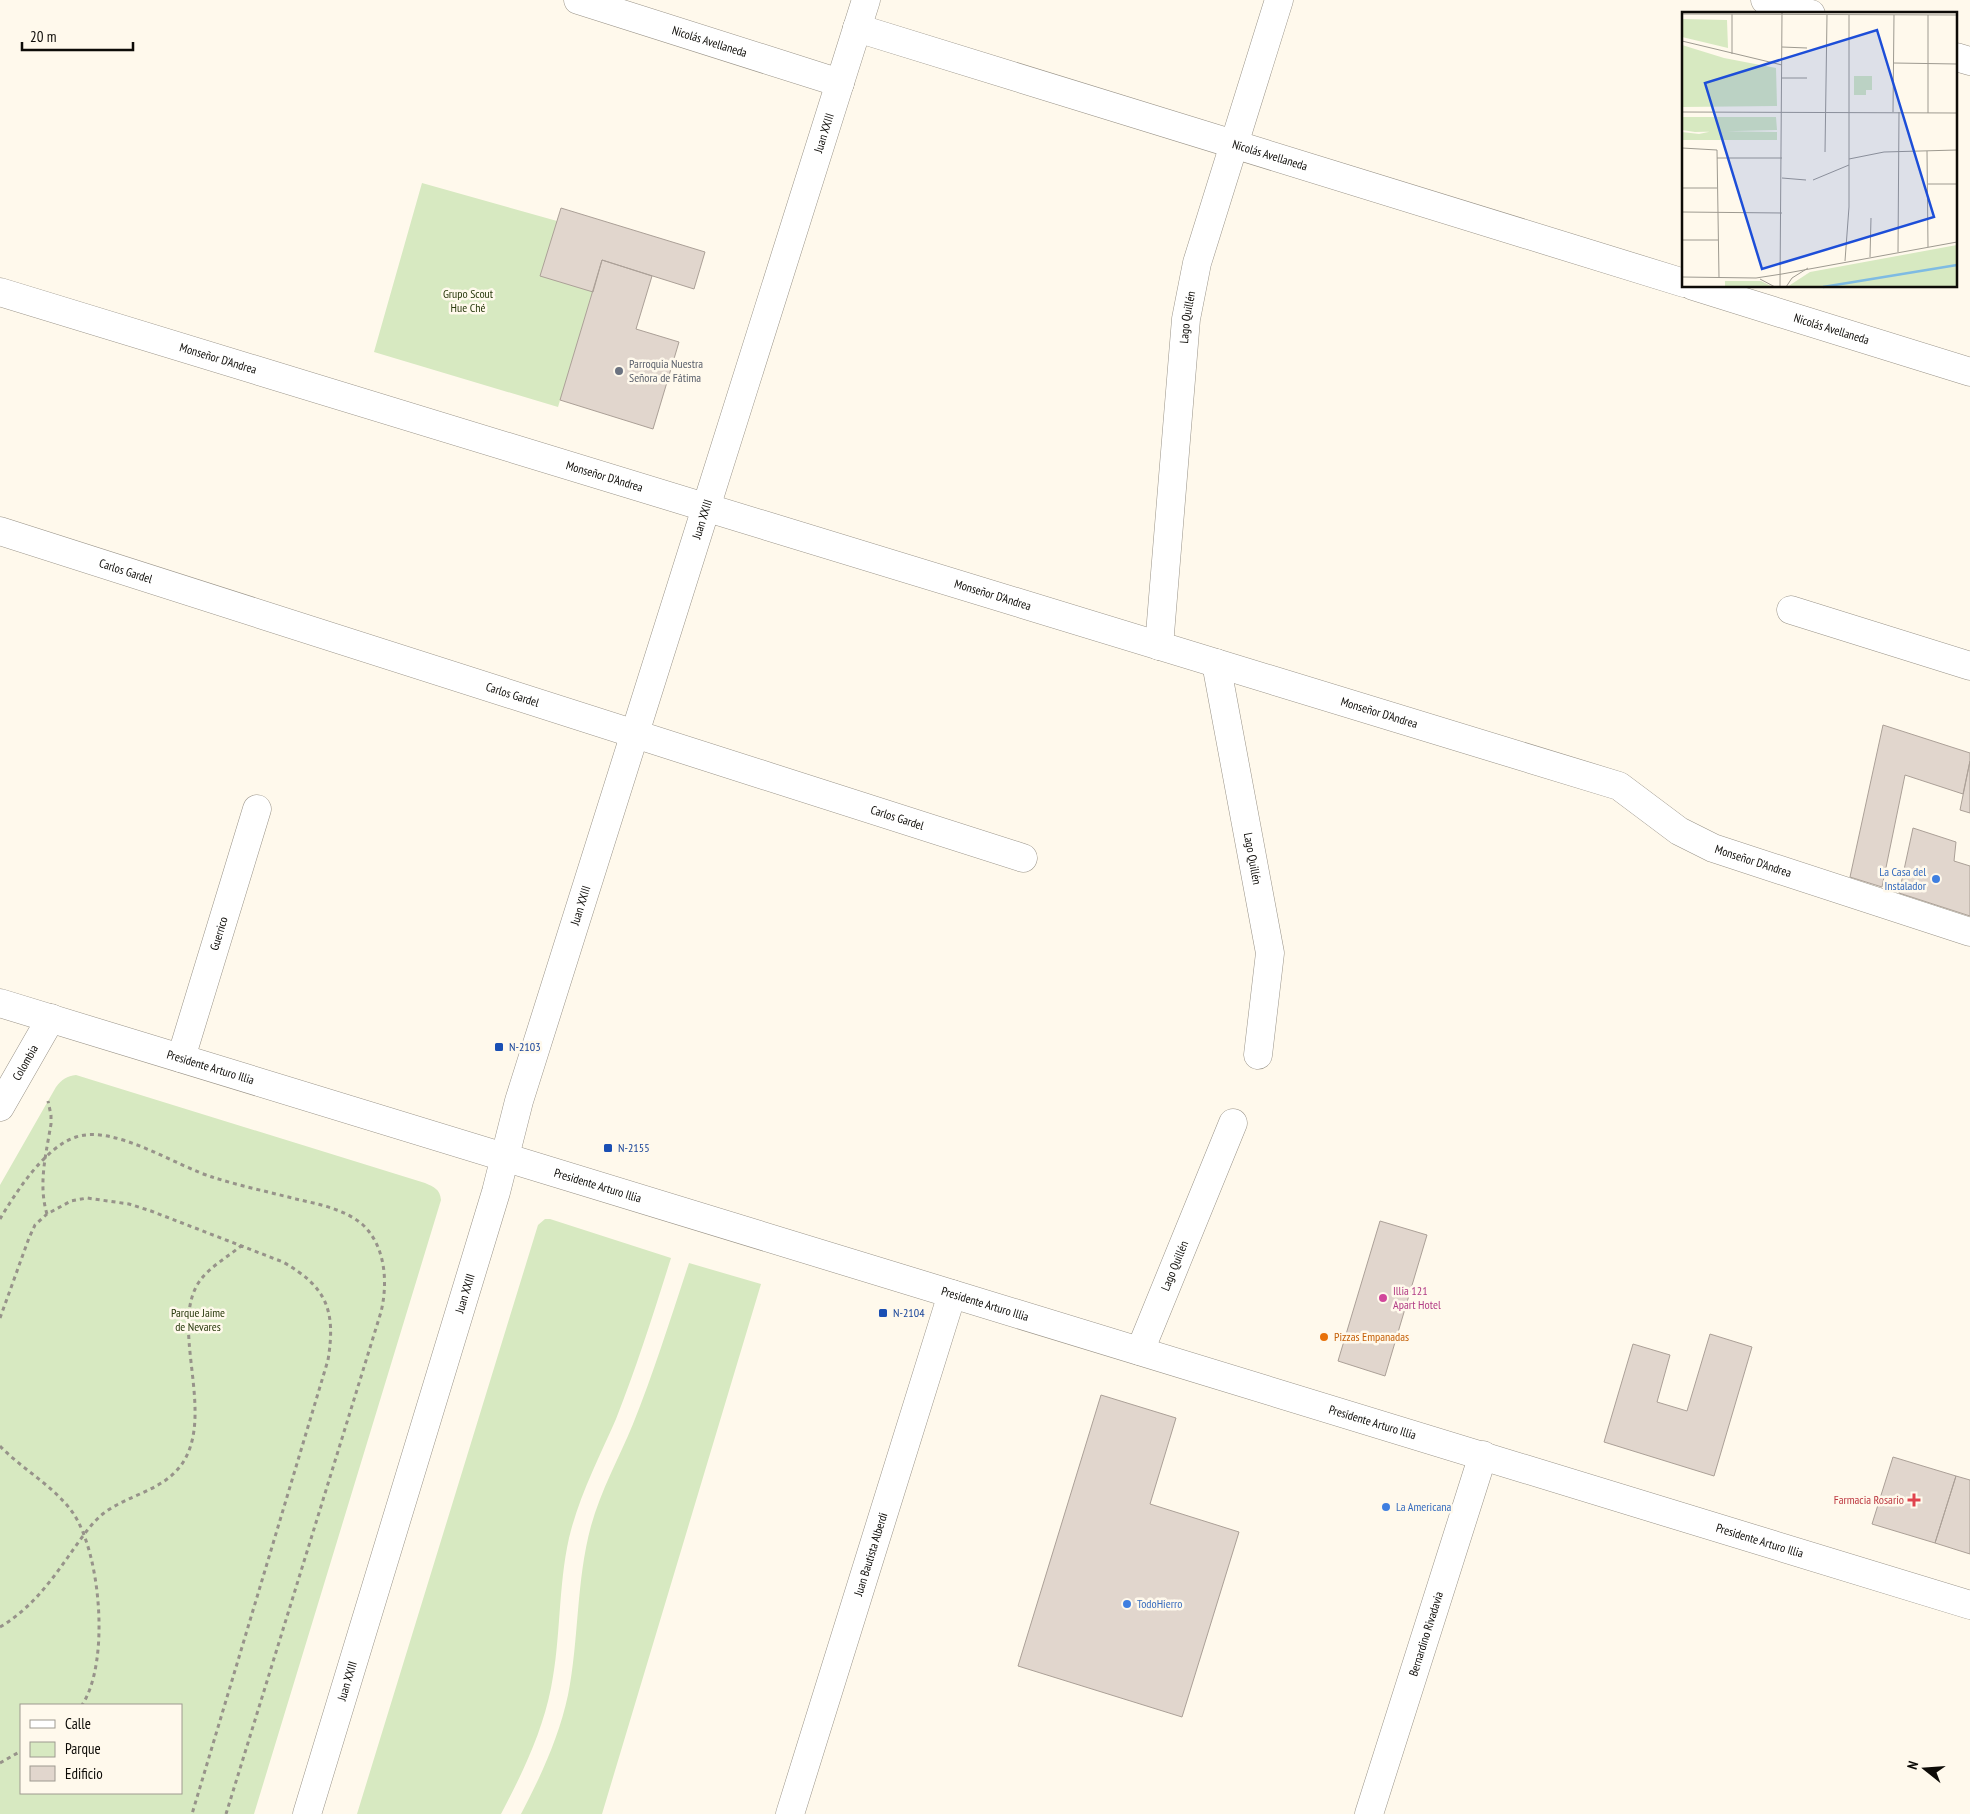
<svg xmlns="http://www.w3.org/2000/svg" width="1970" height="1814" viewBox="0 0 1970 1814" font-family="'PT Sans Narrow',sans-serif">
	<style>
		.green { fill: #d7e9c1; fill-rule: evenodd }
		.building { fill: #e1d6cd; stroke: #aba097 }
		.lines { fill: none; stroke-linecap: round; stroke-linejoin: round }
		.minor-casing { stroke: #999388; stroke-width: 29 }
		.primary-casing { stroke: #999388; stroke-width: 29 }
		.path { stroke: #97938a; stroke-width: 3; stroke-dasharray: 4 4; stroke-linecap: butt }
		.minor { stroke: #fff; stroke-width: 28 }
		.primary { stroke: #fff; stroke-width: 28 }
		.worship-dot { fill: #6b7280; stroke: #fff9ec; stroke-width: 2 }
		.shop-dot { fill: #3f7fe0; stroke: #fff9ec; stroke-width: 2 }
		.transit-dot { fill: #1a4fb4; stroke: #fff9ec; stroke-width: 2 }
		.hotel-dot { fill: #d1479c; stroke: #fff9ec; stroke-width: 2 }
		.food-dot { fill: #e8710a; stroke: #fff9ec; stroke-width: 2 }
		.health-dot { fill: #e0444e; stroke: #fff9ec; stroke-width: 2 }
		.labels { text-anchor: middle; stroke-width: 5; stroke-linejoin: round; paint-order: stroke }
		.street-label { font-size: 12px; fill: #0d0b07; stroke: #fff9ec }
		.park-label { font-size: 12px; fill: #2a3a0e; stroke: #fff9ec }
		.worship-label { font-size: 12px; fill: #5b616d; stroke: #fff9ec; text-anchor: start }
		.shop-label { font-size: 12px; fill: #366cbe; stroke: #fff9ec; text-anchor: start }
		.transit-label { font-size: 12px; fill: #164399; stroke: #fff9ec; text-anchor: start }
		.hotel-label { font-size: 12px; fill: #b23c85; stroke: #fff9ec; text-anchor: start }
		.food-label { font-size: 12px; fill: #c56008; stroke: #fff9ec; text-anchor: start }
		.health-label { font-size: 12px; fill: #be3a42; stroke: #fff9ec; text-anchor: end }
		.inset-river { fill: none; stroke: #7ebbe3; stroke-width: 2.5 }
		.inset-road { fill: none; stroke: #9e9a90; stroke-width: 1 }
		.view { fill: #1d4ed8; fill-opacity: 0.15; stroke: #1d4ed8; stroke-width: 2.5 }
		.inset-edge { fill: none; stroke: #0d0b07; stroke-width: 2.5 }
	</style>
	<rect width="100%" height="100%" fill="#fff9ec"/>
	<!-- green -->
	<path class="green" d="M422,183L557,221L593,292L558,407L374,352Z
		M76,1075L425,1183C434,1187 440,1189 441,1200L254,1814H0V1185L56,1087C62,1079 67,1076 76,1075ZM181,1705V1793H21V1705Z
		M545,1219H550L671,1258C654,1312 637,1366 616,1419C599,1458 579,1496 569,1538C558,1587 561,1639 551,1688C542,1733 522,1774 501,1814H357L538,1225Z
		M689,1263L761,1284L602,1814H521C541,1776 559,1737 568,1695C579,1639 576,1581 591,1526C601,1490 619,1458 633,1424C654,1372 671,1317 689,1263Z"/>
	<!-- building -->
	<path class="building" d="M561,208L705,252L694,289L602,260L593,292L540,276Z
		M602,260L652,276L636,329L679,342L653,429L560,400Z
		M1883,725L1970,753V761L1963,794L1905,775L1882,887L1850,877Z
		M1970,761V813L1960,810Z
		M1913,828L1956,842L1954,861L1970,866V916L1899,893Z
		M1380,1221L1427,1235L1385,1376L1338,1361Z
		M1710,1334L1752,1347L1714,1476L1604,1442L1633,1344L1670,1355L1657,1402L1687,1411Z
		M1101,1395L1176,1418L1150,1504L1239,1532L1182,1717L1018,1666Z
		M1893,1457L1956,1476L1935,1543L1872,1524Z
		M1956,1476L1970,1480V1554L1935,1543Z"/>
	<g class="lines">
		<defs>
			<g id="minor">
				<path id="s1" d="M578,0L840,83"/>
				<path d="M1765,0L1811,14"/>
				<path id="s2" d="M857,28L1684,283"/>
				<path d="M1956,57L1970,61"/>
				<path id="s3" d="M1693,286L1970,372"/>
				<path id="s4" d="M0,292L1619,786L1679,831L1713,848L1970,932"/>
				<path id="s5" d="M0,531L1023,858"/>
				<path d="M1791,610L1970,666"/>
				<path id="s6" d="M1159,646L1186,319L1197,263L1279,0"/>
				<path id="s7" d="M1216,663L1270,953L1258,1055"/>
				<path id="s8" d="M181,1058L257,809"/>
				<path id="s9" d="M0,1107L51,1018"/>
				<path id="s10" d="M1140,1351L1233,1123"/>
				<path id="s11" d="M307,1814L496,1192L519,1101L866,0"/>
				<path id="s12" d="M790,1814L952,1294"/>
				<path id="s13" d="M1369,1814L1483,1455"/>
			</g>
			<g id="primary">
				<path id="s14" d="M0,1003L1970,1605"/>
			</g>
		</defs>
		<!-- minor casing -->
		<use href="#minor" class="minor-casing"/>
		<!-- primary casing -->
		<use href="#primary" class="primary-casing"/>
		<!-- path -->
		<path class="path" d="M47,1214C38,1185 46,1154 51,1124V1115L48,1101
			M0,1219C16,1192 45,1147 76,1137C115,1124 177,1167 215,1178C241,1186 269,1192 296,1199C318,1204 344,1209 362,1224C386,1246 388,1283 381,1312L226,1814
			M0,1318L29,1238L35,1225L47,1214L71,1201L87,1198L129,1204L151,1211L283,1262C327,1287 336,1311 328,1360L192,1814
			M0,1446C23,1470 54,1486 73,1513C101,1554 110,1663 82,1705
			M0,1627C29,1610 49,1584 68,1557C79,1542 89,1525 104,1513C132,1492 172,1490 188,1453C210,1402 171,1324 199,1282C209,1267 228,1257 242,1245
			M0,1763L21,1751"/>
		<!-- minor -->
		<use href="#minor" class="minor"/>
		<!-- primary -->
		<use href="#primary" class="primary"/>
	</g>
	<!-- markers -->
	<circle class="worship-dot" cx="619" cy="371" r="5"/>
	<g class="shop-dot">
		<circle cx="1936" cy="879" r="5"/>
		<circle cx="1386" cy="1507" r="5"/>
		<circle cx="1127" cy="1604" r="5"/>
	</g>
	<g class="transit-dot">
		<rect x="494" y="1042" width="10" height="10" rx="2.5"/>
		<rect x="603" y="1143" width="10" height="10" rx="2.5"/>
		<rect x="878" y="1308" width="10" height="10" rx="2.5"/>
	</g>
	<circle class="hotel-dot" cx="1383" cy="1298" r="5"/>
	<circle class="food-dot" cx="1324" cy="1337" r="5"/>
	<path class="health-dot" d="M1911.5 1492.5h5v5h5v5h-5v5h-5v-5h-5v-5h5z"/>
	<g class="labels">
		<!-- street labels -->
		<g class="street-label">
			<text dy="4" stroke="none"><textPath href="#s1" startOffset="138">Nicolás Avellaneda</textPath></text>
			<text dy="4" stroke="none"><textPath href="#s11" startOffset="1759">Juan XXIII</textPath></text>
			<text dy="4" stroke="none"><textPath href="#s2" startOffset="432">Nicolás Avellaneda</textPath></text>
			<text dy="4" stroke="none"><textPath href="#s6" startOffset="330">Lago Quillén</textPath></text>
			<text dy="4" stroke="none"><textPath href="#s3" startOffset="145">Nicolás Avellaneda</textPath></text>
			<text dy="4" stroke="none"><textPath href="#s4" startOffset="228">Monseñor D'Andrea</textPath></text>
			<text dy="4" stroke="none"><textPath href="#s4" startOffset="632">Monseñor D'Andrea</textPath></text>
			<text dy="4" stroke="none"><textPath href="#s11" startOffset="1354">Juan XXIII</textPath></text>
			<text dy="4" stroke="none"><textPath href="#s5" startOffset="132">Carlos Gardel</textPath></text>
			<text dy="4" stroke="none"><textPath href="#s4" startOffset="1038">Monseñor D'Andrea</textPath></text>
			<text dy="4" stroke="none"><textPath href="#s5" startOffset="538">Carlos Gardel</textPath></text>
			<text dy="4" stroke="none"><textPath href="#s4" startOffset="1442">Monseñor D'Andrea</textPath></text>
			<text dy="4" stroke="none"><textPath href="#s5" startOffset="942">Carlos Gardel</textPath></text>
			<text dy="4" stroke="none"><textPath href="#s7" startOffset="199">Lago Quillén</textPath></text>
			<text dy="4" stroke="none"><textPath href="#s4" startOffset="1848">Monseñor D'Andrea</textPath></text>
			<text dy="4" stroke="none"><textPath href="#s11" startOffset="949">Juan XXIII</textPath></text>
			<text dy="4" stroke="none"><textPath href="#s8" startOffset="130">Guerrico</textPath></text>
			<text dy="4" stroke="none"><textPath href="#s9" startOffset="51">Colombia</textPath></text>
			<text dy="4" stroke="none"><textPath href="#s14" startOffset="220">Presidente Arturo Illia</textPath></text>
			<text dy="4" stroke="none"><textPath href="#s14" startOffset="625">Presidente Arturo Illia</textPath></text>
			<text dy="4" stroke="none"><textPath href="#s10" startOffset="92">Lago Quillén</textPath></text>
			<text dy="4" stroke="none"><textPath href="#s11" startOffset="544">Juan XXIII</textPath></text>
			<text dy="4" stroke="none"><textPath href="#s14" startOffset="1030">Presidente Arturo Illia</textPath></text>
			<text dy="4" stroke="none"><textPath href="#s14" startOffset="1435">Presidente Arturo Illia</textPath></text>
			<text dy="4" stroke="none"><textPath href="#s14" startOffset="1840">Presidente Arturo Illia</textPath></text>
			<text dy="4" stroke="none"><textPath href="#s12" startOffset="272">Juan Bautista Alberdi</textPath></text>
			<text dy="4" stroke="none"><textPath href="#s13" startOffset="189">Bernardino Rivadavia</textPath></text>
			<text dy="4" stroke="none"><textPath href="#s11" startOffset="139">Juan XXIII</textPath></text>
		</g>
		<!-- park labels -->
		<g class="park-label">
			<text x="468" y="298">Grupo Scout<tspan x="468" dy="14">Hue Ché</tspan></text>
			<text x="198" y="1317">Parque Jaime<tspan x="198" dy="14">de Nevares</tspan></text>
		</g>
		<!-- worship labels -->
		<g class="worship-label">
			<text x="629" y="368">Parroquia Nuestra<tspan x="629" dy="14">Señora de Fátima</tspan></text>
		</g>
		<!-- shop labels -->
		<g class="shop-label">
			<text x="1926" y="876" text-anchor="end">La Casa del<tspan x="1926" dy="14">Instalador</tspan></text>
			<text x="1396" y="1511">La Americana</text>
			<text x="1137" y="1608">TodoHierro</text>
		</g>
		<!-- transit labels -->
		<g class="transit-label">
			<text x="509" y="1051">N-2103</text>
			<text x="618" y="1152">N-2155</text>
			<text x="893" y="1317">N-2104</text>
		</g>
		<!-- hotel labels -->
		<g class="hotel-label">
			<text x="1393" y="1295">Illia 121<tspan x="1393" dy="14">Apart Hotel</tspan></text>
		</g>
		<!-- food labels -->
		<g class="food-label">
			<text x="1334" y="1341">Pizzas Empanadas</text>
		</g>
		<!-- health labels -->
		<g class="health-label">
			<text x="1904" y="1504">Farmacia Rosario</text>
		</g>
	</g>
	<!-- overview -->
	<g transform="translate(1682 12)">
		<rect width="275" height="275" fill="#fff9ec"/>
		<path d="M0,7L45,8L46,36L0,25ZM0,33L42,46L94,56L95,94L0,95ZM172,64H190V78H184V83H172ZM0,105H94L95,118L13,120L0,118ZM31,119L95,120V128H0V120L17,122ZM275,233V274L105,275L128,260ZM43,269H79L91,275H43Z" fill="#d7e9c1"/>
		<path class="inset-river" d="M141,275L275,253"/>
		<path class="inset-road" d="M0,2L275,3M50,2V42M0,29L100,53M100,35L125,36M212,51L275,52M100,66H125M0,100L275,101M211,100L212,3M246,101V3M0,136L35,138L37,266M245,139L246,235M143,140L145,3M35,146H100M167,147L202,140L275,138M100,166L124,168M131,168L167,153M246,172H275M0,176H35M0,200L100,201M0,228H36M216,240L217,100M188,245L189,206M163,249L167,195V3M100,262L275,230M0,265L74,266L100,262M78,267L93,275M98,275L100,0M104,275L110,266L126,256"/>
		<path class="view" d="M195,18L252,205L80,257L23,71Z"/>
		<rect width="275" height="275" class="inset-edge"/>
	</g>
	<!-- legend -->
	<rect x="20" y="1704" width="162" height="90" fill="#fff9ec" stroke="#9e9a90"/>
	<rect x="30" y="1720" width="25" height="8" fill="#ffffff" stroke="#9e9a90"/>
	<text x="65" y="1729" font-size="15" fill="#0d0b07">Calle</text>
	<rect x="30" y="1742" width="25" height="15" fill="#d7e9c1" stroke="#9e9a90"/>
	<text x="65" y="1754" font-size="15" fill="#0d0b07">Parque</text>
	<rect x="30" y="1766" width="25" height="15" fill="#e1d6cd" stroke="#9e9a90"/>
	<text x="65" y="1779" font-size="15" fill="#0d0b07">Edificio</text>
	<!-- north arrow -->
	<g transform="translate(1925 1769) rotate(287)" stroke="#fff9ec" stroke-width="4" paint-order="stroke">
	<path d="M0-4L9 19L0 12L-9 19Z" fill="#0d0b07"/>
	<text y="-8" font-size="14" font-weight="bold" text-anchor="middle" fill="#0d0b07">N</text>
	</g>
	<!-- scale -->
	<path d="M22 42v8h111v-8" fill="none" stroke="#0d0b07" stroke-width="2.5"/>
	<text x="30" y="42" font-size="15" fill="#0d0b07" stroke="#fff9ec" stroke-width="4" paint-order="stroke">20 m</text>
</svg>
